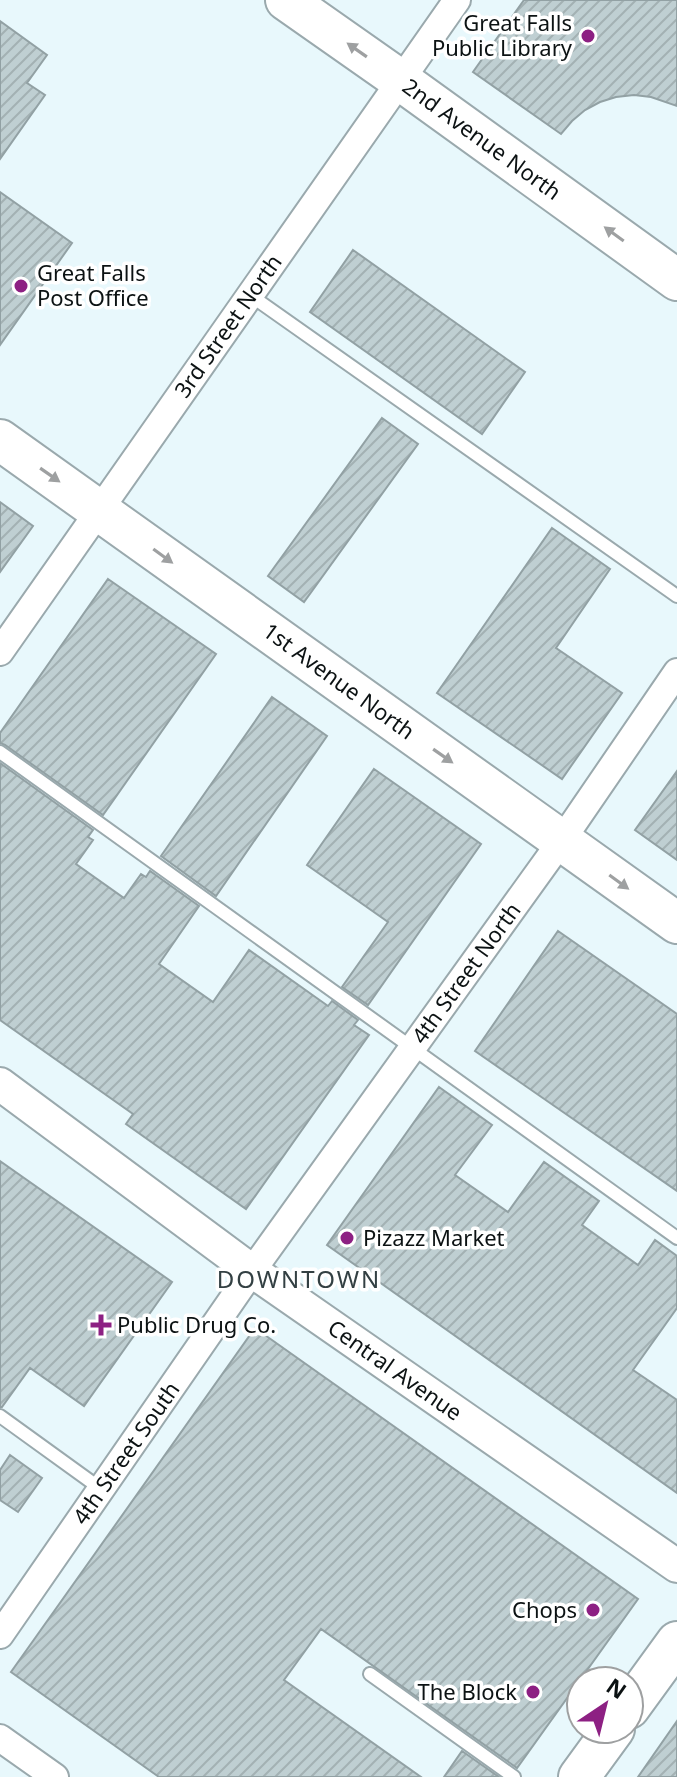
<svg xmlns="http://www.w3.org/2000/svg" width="677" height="1777" viewBox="0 0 677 1777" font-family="'Noto Sans',sans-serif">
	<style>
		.building { fill: url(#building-hatch); stroke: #92a1a4; stroke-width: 2 }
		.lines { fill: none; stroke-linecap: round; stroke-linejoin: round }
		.service-casing { stroke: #9aa9ad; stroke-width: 16 }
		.minor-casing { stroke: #9aa9ad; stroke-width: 30 }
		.tertiary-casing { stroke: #9aa9ad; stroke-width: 36 }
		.primary-casing { stroke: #9aa9ad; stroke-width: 44 }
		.service { stroke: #fff; stroke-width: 12 }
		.minor { stroke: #fff; stroke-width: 26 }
		.tertiary { stroke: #fff; stroke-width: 32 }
		.primary { stroke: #fff; stroke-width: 40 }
		.oneway { fill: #9ea0a1 }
		.poi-dot { fill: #8d2083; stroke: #fff; stroke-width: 3 }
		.labels { text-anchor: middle; stroke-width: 7; stroke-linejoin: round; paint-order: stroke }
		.poi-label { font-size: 22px; fill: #0c1213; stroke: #fff; text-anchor: end }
		.street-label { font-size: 22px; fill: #0c1213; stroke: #fff }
		.neighbourhood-label { font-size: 24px; letter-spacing: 2px; fill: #334043; stroke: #fff }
	</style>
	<defs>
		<pattern id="building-hatch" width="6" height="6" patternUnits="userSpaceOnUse" patternTransform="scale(2)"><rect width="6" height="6" fill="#bfcfd2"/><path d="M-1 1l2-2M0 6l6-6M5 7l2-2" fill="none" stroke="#a3b1b3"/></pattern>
	</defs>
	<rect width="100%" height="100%" fill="#e8f8fc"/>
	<!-- building -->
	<path class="building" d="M524,0H677V106L651,97L634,95L616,97L600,102L585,110L572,121L561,134L473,72Z
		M0,21L47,55L27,83L45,95L0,159Z
		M0,192L72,243L0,345Z
		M353,250L525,372L482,434L310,312Z
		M382,418L418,444L304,602L268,576Z
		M0,502L33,526L0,572Z
		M552,528L610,569L556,648L622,693L562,779L437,693Z
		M108,579L216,654L103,815L5,745L0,743V733Z
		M272,697L327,736L216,896L161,856Z
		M0,763L93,830L88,837L93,840L76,864L124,898L141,874L146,877L150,871L199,906L159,964L213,1002L249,950L328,1006L332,1001L358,1020L354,1025L369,1035L246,1209L126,1124L133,1114L0,1020Z
		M374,769L481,844L368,1005L342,987L388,922L307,865Z
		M677,771V860L635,830Z
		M558,931L677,1014V1191L475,1051Z
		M439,1087L492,1125L455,1175L508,1212L544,1162L599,1201L582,1225L638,1265L655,1240L677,1256V1308L633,1370L677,1400V1493L327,1245Z
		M0,1161L172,1282L84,1406L30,1368L2,1407H0Z
		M255,1328L638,1599L517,1768L321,1629L284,1680L421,1777H159L11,1672Z
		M10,1455L42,1478L18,1512L0,1500V1470Z
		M677,1721V1777H638Z
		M462,1751L499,1777H444Z"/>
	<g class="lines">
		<defs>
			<path id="service" d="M250,295L677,596
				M0,752L677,1238
				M0,1416L101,1489
				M370,1674L514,1777"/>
			<path id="minor" d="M0,652L457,0
				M0,1635L252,1271L562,840L677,672
				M0,1738L55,1777"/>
			<path id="tertiary" d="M0,1084L252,1271L677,1566"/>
			<path id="primary" d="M286,0L400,80L677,280
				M0,440L677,923
				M629,1708L677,1642
				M579,1777L614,1729"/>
		</defs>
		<!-- service casing -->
		<use href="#service" class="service-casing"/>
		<!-- minor casing -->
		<use href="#minor" class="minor-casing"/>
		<!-- tertiary casing -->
		<use href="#tertiary" class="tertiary-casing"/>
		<!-- primary casing -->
		<use href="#primary" class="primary-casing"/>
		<!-- service -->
		<use href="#service" class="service"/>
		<!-- minor -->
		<use href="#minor" class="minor"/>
		<!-- tertiary -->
		<use href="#tertiary" class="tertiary"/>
		<!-- primary -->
		<use href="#primary" class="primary"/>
	</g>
	<!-- one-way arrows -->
	<defs><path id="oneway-solid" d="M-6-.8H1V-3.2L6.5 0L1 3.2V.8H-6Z" transform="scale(2)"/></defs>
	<g class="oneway">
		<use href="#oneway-solid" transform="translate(357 50) rotate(-145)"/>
		<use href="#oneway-solid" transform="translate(614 234) rotate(-144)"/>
		<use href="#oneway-solid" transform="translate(50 475) rotate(35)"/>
		<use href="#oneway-solid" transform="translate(163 556) rotate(36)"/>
		<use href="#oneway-solid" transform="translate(443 756) rotate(35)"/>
		<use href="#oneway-solid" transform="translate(619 882) rotate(36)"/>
	</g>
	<!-- markers -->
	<g class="poi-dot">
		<circle cx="588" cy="36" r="8"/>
		<circle cx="21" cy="286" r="8"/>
		<circle cx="347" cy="1238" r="8"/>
		<path d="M97 1313h8v8h8v8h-8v8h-8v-8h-8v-8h8z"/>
		<circle cx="593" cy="1610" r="8"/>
		<circle cx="533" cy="1692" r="8"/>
	</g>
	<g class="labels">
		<!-- poi labels -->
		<g class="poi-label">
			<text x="572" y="31">Great Falls<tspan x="572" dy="25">Public Library</tspan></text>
			<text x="37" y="281" text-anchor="start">Great Falls<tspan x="37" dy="25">Post Office</tspan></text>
			<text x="363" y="1246" text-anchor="start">Pizazz Market</text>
			<text x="117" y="1333" text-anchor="start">Public Drug Co.</text>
			<text x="577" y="1618">Chops</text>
			<text x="517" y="1700">The Block</text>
		</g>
		<!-- street labels -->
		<g class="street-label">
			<text transform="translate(482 139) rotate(36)" y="8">2nd Avenue North</text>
			<text transform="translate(228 326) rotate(-55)" y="8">3rd Street North</text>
			<text transform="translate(339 681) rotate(36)" y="8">1st Avenue North</text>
			<text transform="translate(466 973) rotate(-54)" y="8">4th Street North</text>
			<text transform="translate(395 1370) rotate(35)" y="8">Central Avenue</text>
			<text transform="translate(126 1453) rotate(-55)" y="8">4th Street South</text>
		</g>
		<!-- neighbourhood labels -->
		<g class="neighbourhood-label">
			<text x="299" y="1288">DOWNTOWN</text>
		</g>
	</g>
	<!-- north arrow -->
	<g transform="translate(605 1705) rotate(35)"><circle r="38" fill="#ffffff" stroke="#9ea0a1" stroke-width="2"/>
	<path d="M0-6L14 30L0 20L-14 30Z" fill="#8d2083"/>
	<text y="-12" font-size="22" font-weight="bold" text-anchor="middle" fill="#0c1213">N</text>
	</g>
</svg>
